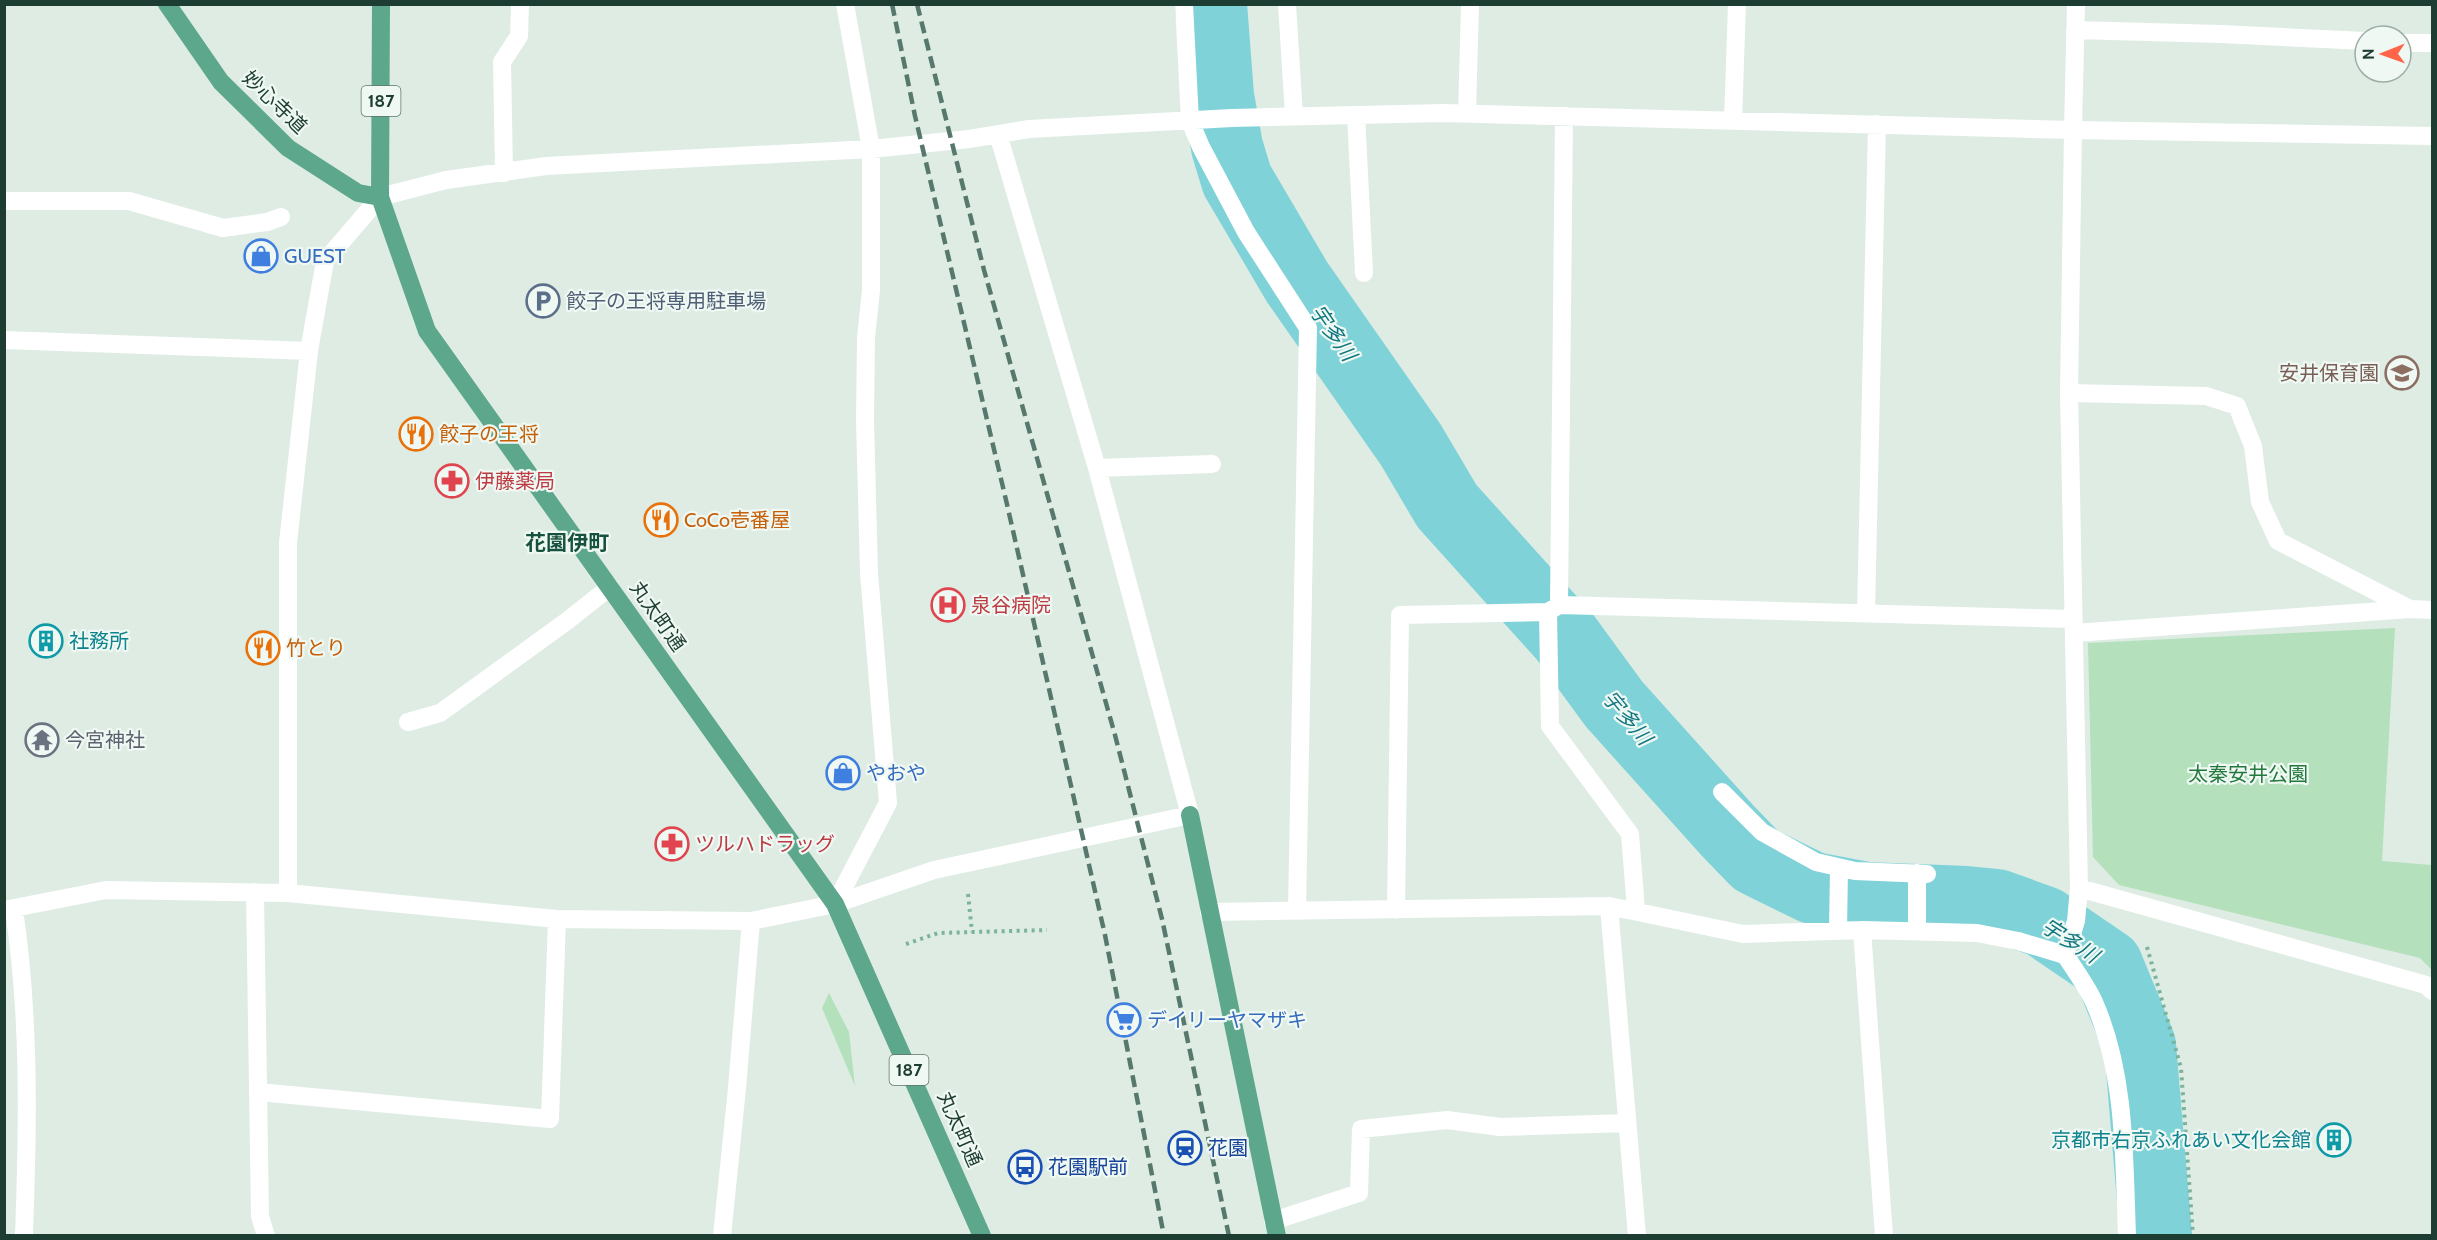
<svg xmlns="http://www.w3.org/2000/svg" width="2437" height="1240" viewBox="0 0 2437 1240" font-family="Cabin,'Noto Sans JP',sans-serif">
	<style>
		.green { fill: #b4e0bc }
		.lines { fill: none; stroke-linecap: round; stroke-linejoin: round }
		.river { stroke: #7fd2d8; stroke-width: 72 }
		.path { stroke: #7bb39d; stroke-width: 4; stroke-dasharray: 3 4.5; stroke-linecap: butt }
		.minor { stroke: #fff; stroke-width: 18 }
		.major { stroke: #5da78d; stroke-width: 18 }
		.rail { stroke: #57796d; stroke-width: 4.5; stroke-dasharray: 12 6; stroke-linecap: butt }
		.labels { text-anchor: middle; stroke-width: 4.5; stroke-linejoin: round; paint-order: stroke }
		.shield { fill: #eff8f3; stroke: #5c756c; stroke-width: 1.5 }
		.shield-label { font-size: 18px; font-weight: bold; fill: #1d3d32 }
		.street-label { font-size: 20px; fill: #1d3d32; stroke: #eff8f3 }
		.shop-label { font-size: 20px; fill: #366cbe; stroke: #eff8f3; text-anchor: start }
		.service-label { font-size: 20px; fill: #4e5e75; stroke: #eff8f3; text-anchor: start }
		.education-label { font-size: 20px; fill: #785e54; stroke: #eff8f3; text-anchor: end }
		.food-label { font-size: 20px; fill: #c56008; stroke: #eff8f3; text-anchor: start }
		.health-label { font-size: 20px; fill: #be3a42; stroke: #eff8f3; text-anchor: start }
		.culture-label { font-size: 20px; fill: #0d838f; stroke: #eff8f3; text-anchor: start }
		.worship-label { font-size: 20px; fill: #5b616d; stroke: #eff8f3; text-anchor: start }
		.park-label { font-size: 20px; fill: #23793d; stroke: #eff8f3 }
		.transit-label { font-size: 20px; fill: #164399; stroke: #eff8f3; text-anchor: start }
		.water-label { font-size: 21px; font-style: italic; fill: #117780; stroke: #eff8f3 }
		.neighbourhood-label { font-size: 21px; font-weight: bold; fill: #17523e; stroke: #eff8f3 }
	</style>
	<rect width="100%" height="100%" fill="#deece4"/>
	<!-- green -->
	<path class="green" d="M2395,628L2382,861L2432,865V970L2420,958L2119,885L2093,857L2088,643Z
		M829,993L849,1032L855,1086L822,1008Z"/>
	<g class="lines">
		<!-- river -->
		<path class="river" d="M1211,4L1218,96L1227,147L1237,180L1297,282L1411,445L1447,506L1565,637L1614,704L1728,831L1756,860L1813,888L1866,898L1966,902L1997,905L2044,922L2107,965L2140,1045L2156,1236"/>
		<!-- path -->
		<path class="path" d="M968,894L972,932
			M906,944L938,933L1047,930
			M2147,947L2181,1068L2193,1236"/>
		<!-- minor -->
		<path class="minor" d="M1184,4L1190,121L1201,147L1246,232L1308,328L1297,911
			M1287,4L1294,116
			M2075,30L2221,34L2365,41
			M2401,43H2432
			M1467,113L1470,4
			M1356,115L1364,273
			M1733,120L1737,4
			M504,173L502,62L519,36L520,4
			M4,201H129L223,228L267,222L281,217
			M4,340L309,351
			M2069,393L2206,396L2237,406L2253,446L2260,502L2278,541L2410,609
			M1097,468L1212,464
			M1559,605L1564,116
			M1548,612L1550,726L1630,834L1636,910
			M1866,613L1877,124
			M2074,633L2410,609L2432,610
			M408,722L440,713L567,621L610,587
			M1722,792L1762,832L1816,862L1855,871L1927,874
			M2079,888L2426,985L2432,991
			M255,892L260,1216L266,1236
			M288,893V543L309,351L325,261L380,197L446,180L546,166L871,149L969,139L1029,129L1232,118L1443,113L2073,130L2076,4
			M835,904L888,803L869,573L865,420L866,338L871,290V149L845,4
			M1609,906L1637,1236
			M4,910L106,890L288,893L557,919L751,921L835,904L934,870L1190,815L1097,468L998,134
			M14,910C30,1017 28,1126 24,1234
			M1396,910L1400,615L1548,612L1559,605L2073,619
			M1209,912L1609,906L1743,934L1862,930L1977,933L2018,941L2065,955C2075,970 2086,985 2094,1002C2126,1074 2124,1158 2127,1236
			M1862,930L1884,1236
			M1917,930V873
			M1838,931L1839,868
			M2065,955L2076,921L2079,888L2069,393L2073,130L2432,136
			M258,1092L550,1119L557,919
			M1273,1221L1359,1193L1361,1129L1447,1120L1500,1127L1627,1123
			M722,1236L737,1088L751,921"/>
		<!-- major -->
		<path class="major" d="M167,4L221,82L288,148L358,193L380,197
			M381,4L380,197L427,331L835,904L982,1236
			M1190,815L1277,1236"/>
		<!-- rail -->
		<path class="rail" d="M892,4L915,116L1006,500L1105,935L1164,1236
			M917,4L984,270L1115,735L1162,919L1229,1236"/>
	</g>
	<!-- icons -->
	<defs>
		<symbol id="shop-ring" viewBox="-11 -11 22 22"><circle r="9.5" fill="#eff8f3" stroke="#3f7fe0" stroke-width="1.5"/><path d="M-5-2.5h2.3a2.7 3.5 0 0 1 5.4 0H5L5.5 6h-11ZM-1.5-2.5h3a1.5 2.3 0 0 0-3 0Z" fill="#3f7fe0"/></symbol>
		<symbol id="parking-ring" viewBox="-11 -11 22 22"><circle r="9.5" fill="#eff8f3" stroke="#5c6f8a" stroke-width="1.5"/><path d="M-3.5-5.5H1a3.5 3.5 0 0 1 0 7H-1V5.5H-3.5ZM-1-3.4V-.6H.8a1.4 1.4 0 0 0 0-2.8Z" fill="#5c6f8a"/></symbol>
		<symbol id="school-ring" viewBox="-11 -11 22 22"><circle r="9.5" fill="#eff8f3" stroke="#8d6e63" stroke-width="1.5"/><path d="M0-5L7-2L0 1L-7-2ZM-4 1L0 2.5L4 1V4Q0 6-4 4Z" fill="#8d6e63"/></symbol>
		<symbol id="restaurant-ring" viewBox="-11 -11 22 22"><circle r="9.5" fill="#eff8f3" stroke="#e8710a" stroke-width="1.5"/><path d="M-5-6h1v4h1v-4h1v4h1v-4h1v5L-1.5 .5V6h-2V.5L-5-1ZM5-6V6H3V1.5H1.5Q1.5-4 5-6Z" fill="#e8710a"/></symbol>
		<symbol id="pharmacy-ring" viewBox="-11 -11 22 22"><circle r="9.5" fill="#eff8f3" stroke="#e0444e" stroke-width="1.5"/><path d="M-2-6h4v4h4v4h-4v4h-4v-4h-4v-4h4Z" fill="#e0444e"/></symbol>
		<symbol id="hospital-ring" viewBox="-11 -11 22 22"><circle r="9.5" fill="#eff8f3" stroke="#e0444e" stroke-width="1.5"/><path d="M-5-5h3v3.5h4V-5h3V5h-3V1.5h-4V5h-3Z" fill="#e0444e"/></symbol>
		<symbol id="building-ring" viewBox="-11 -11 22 22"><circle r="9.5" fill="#eff8f3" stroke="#0f9aa8" stroke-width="1.5"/><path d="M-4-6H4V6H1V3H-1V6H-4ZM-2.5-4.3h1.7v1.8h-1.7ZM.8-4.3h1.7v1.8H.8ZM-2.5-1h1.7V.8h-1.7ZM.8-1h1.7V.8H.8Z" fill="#0f9aa8"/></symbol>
		<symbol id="temple-ring" viewBox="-11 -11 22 22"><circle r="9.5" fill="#eff8f3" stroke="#6b7280" stroke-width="1.5"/><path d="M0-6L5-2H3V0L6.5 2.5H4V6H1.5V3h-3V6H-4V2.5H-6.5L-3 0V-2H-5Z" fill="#6b7280"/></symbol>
		<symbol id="supermarket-ring" viewBox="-11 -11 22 22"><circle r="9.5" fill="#eff8f3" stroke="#3f7fe0" stroke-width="1.5"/><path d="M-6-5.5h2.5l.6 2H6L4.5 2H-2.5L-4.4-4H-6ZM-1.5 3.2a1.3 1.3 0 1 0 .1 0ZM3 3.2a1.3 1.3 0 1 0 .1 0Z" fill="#3f7fe0"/></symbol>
		<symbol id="station-ring" viewBox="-11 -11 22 22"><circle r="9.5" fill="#eff8f3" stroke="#1a4fb4" stroke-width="1.5"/><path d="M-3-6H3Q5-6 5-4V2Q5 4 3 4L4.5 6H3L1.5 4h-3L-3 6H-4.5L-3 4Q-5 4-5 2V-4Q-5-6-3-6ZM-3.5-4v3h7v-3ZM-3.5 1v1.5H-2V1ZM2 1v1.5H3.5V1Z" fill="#1a4fb4"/></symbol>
		<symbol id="bus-ring" viewBox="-11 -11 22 22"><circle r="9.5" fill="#eff8f3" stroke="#1a4fb4" stroke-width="1.5"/><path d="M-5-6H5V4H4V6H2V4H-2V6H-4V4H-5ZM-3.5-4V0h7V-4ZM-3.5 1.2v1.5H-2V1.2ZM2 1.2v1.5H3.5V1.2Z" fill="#1a4fb4"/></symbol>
	</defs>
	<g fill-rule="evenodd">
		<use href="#shop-ring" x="242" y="237" width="38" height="38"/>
		<use href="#parking-ring" x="524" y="282" width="38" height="38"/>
		<use href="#school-ring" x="2383" y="354" width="38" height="38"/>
		<use href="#restaurant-ring" x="397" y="415" width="38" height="38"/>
		<use href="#pharmacy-ring" x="433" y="462" width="38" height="38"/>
		<use href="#restaurant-ring" x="642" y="501" width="38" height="38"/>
		<use href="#hospital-ring" x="929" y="586" width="38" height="38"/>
		<use href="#building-ring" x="27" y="622" width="38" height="38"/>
		<use href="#restaurant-ring" x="244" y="629" width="38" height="38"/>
		<use href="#temple-ring" x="23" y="721" width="38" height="38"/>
		<use href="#shop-ring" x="824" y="754" width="38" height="38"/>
		<use href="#pharmacy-ring" x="653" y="825" width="38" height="38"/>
		<use href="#supermarket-ring" x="1105" y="1001" width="38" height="38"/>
		<use href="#building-ring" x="2315" y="1121" width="38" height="38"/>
		<use href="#station-ring" x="1166" y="1129" width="38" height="38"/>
		<use href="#bus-ring" x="1006" y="1148" width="38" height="38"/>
	</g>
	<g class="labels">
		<!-- shield labels -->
		<g class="shield">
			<rect x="361.5" y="86" width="39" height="30" rx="4.5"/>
			<rect x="889.5" y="1055" width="39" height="30" rx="4.5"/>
		</g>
		<g class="shield-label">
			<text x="381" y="107">187</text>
			<text x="909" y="1076">187</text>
		</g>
		<!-- street labels -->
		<g class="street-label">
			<text transform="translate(275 102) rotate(44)" y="7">妙心寺道</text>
			<text transform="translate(658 616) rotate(55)" y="7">丸太町通</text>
			<text transform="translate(960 1129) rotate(66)" y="7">丸太町通</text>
		</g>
		<!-- shop labels -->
		<g class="shop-label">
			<text x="284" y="263">GUEST</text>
			<text x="866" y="780">やおや</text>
			<text x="1147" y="1027">デイリーヤマザキ</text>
		</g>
		<!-- service labels -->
		<g class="service-label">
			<text x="566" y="308">餃子の王将専用駐車場</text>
		</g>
		<!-- education labels -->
		<g class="education-label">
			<text x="2379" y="380">安井保育園</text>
		</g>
		<!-- food labels -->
		<g class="food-label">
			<text x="439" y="441">餃子の王将</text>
			<text x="684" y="527">CoCo壱番屋</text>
			<text x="286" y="655">竹とり</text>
		</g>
		<!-- health labels -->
		<g class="health-label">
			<text x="475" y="488">伊藤薬局</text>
			<text x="971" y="612">泉谷病院</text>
			<text x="695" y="851">ツルハドラッグ</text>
		</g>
		<!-- culture labels -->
		<g class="culture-label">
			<text x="69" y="648">社務所</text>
			<text x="2311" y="1147" text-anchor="end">京都市右京ふれあい文化会館</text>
		</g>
		<!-- worship labels -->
		<g class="worship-label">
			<text x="65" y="747">今宮神社</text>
		</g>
		<!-- park labels -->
		<g class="park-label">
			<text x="2248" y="781">太秦安井公園</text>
		</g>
		<!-- transit labels -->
		<g class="transit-label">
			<text x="1208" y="1155">花園</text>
			<text x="1048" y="1174">花園駅前</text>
		</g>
		<!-- water labels -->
		<g class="water-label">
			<text transform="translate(1333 333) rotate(55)" y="7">宇多川</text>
			<text transform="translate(1627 718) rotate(50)" y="7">宇多川</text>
			<text transform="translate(2070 941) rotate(33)" y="7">宇多川</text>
		</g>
		<!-- neighbourhood labels -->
		<g class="neighbourhood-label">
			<text x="567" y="550">花園伊町</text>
		</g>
	</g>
	<!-- border -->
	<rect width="2437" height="1240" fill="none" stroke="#1d3d32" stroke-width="12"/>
	<!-- north arrow -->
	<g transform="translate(2383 54) rotate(269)"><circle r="28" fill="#eff8f3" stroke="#9bada6" stroke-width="1.5"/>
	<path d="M0-4.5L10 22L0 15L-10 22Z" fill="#ff6649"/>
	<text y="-9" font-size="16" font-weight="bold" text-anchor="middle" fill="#1d3d32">N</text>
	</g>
</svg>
